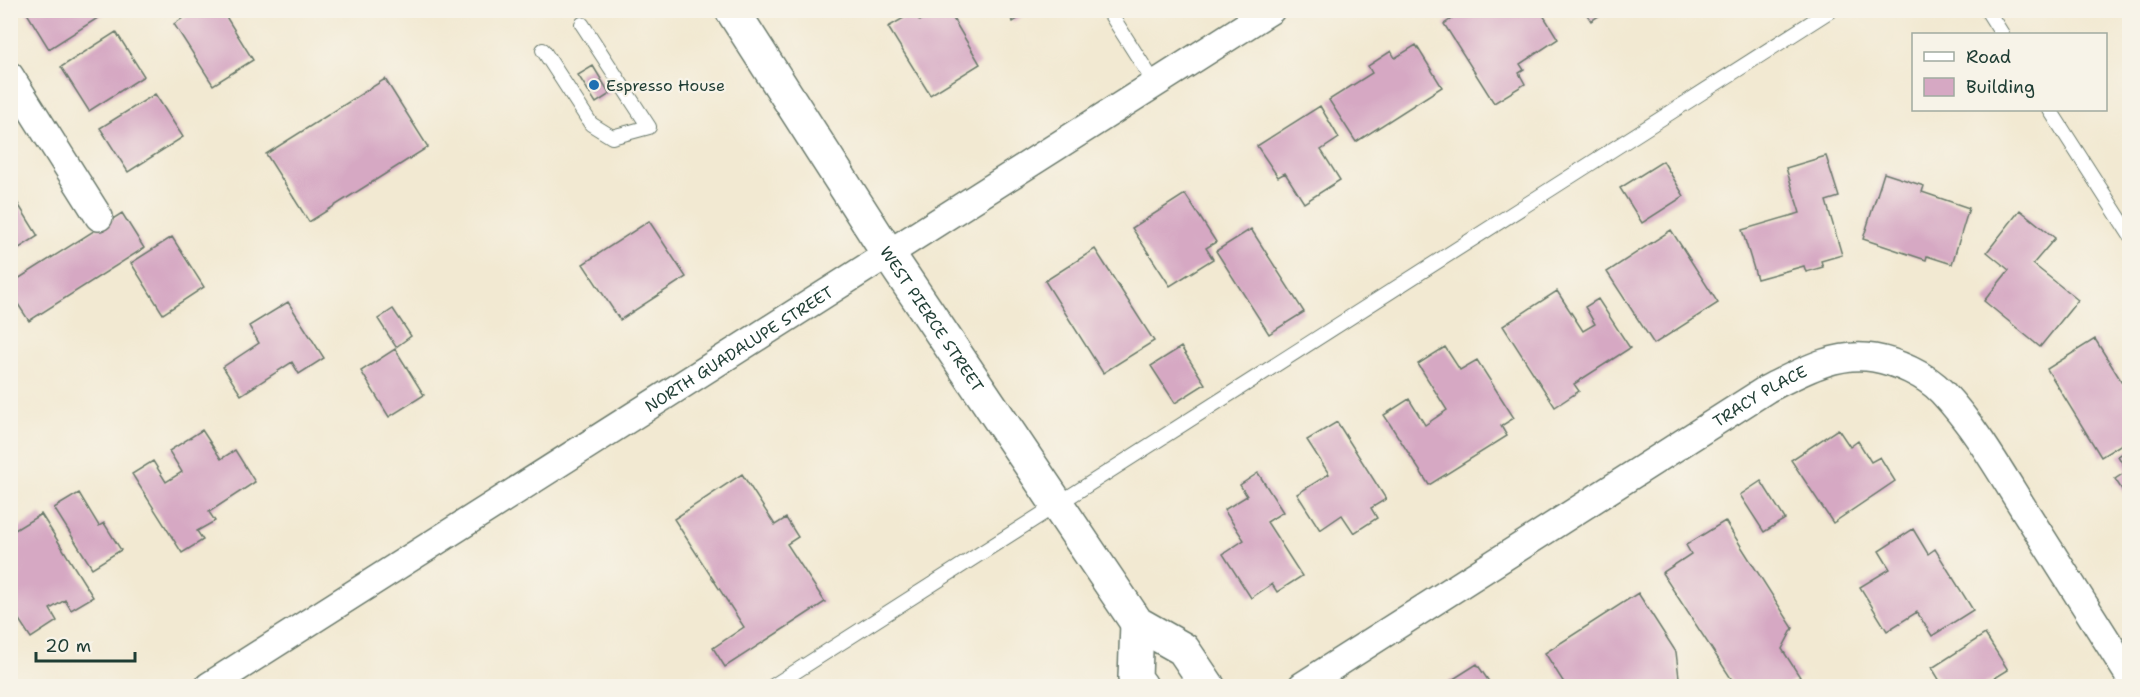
<svg xmlns="http://www.w3.org/2000/svg" width="2140" height="697" viewBox="0 0 2140 697" font-family="'Shantell Sans',sans-serif">
	<style>
		.building { fill: #d6a8c3 }
		.lines { fill: none; stroke-linecap: round; stroke-linejoin: round }
		.lane-casing { stroke: #69796b; stroke-width: 16 }
		.street-casing { stroke: #69796b; stroke-width: 30 }
		.highway-casing { stroke: #69796b; stroke-width: 36 }
		.lane { stroke: #fff; stroke-width: 14 }
		.street { stroke: #fff; stroke-width: 27 }
		.highway { stroke: #fff; stroke-width: 33 }
		.poi-dot { fill: #1f6fb2; stroke: #f7f3e8; stroke-width: 2 }
		.labels { text-anchor: middle; stroke-width: 4.5; stroke-linejoin: round; paint-order: stroke }
		.poi-label { font-size: 16px; fill: #1f3d34; stroke: #f7f3e8; text-anchor: start }
		.street-label { font-size: 16px; fill: #1f3d34; stroke: #f7f3e8 }
	</style>
	<rect width="100%" height="100%" fill="#f7f3e8"/>
	<filter id="ink" filterUnits="userSpaceOnUse"><feTurbulence type="fractalNoise" baseFrequency=".0167" numOctaves="2"/><feDisplacementMap in="SourceGraphic" scale="12" xChannelSelector="R" yChannelSelector="G"/><feConvolveMatrix kernelMatrix="1 2 1 2 8 2 1 2 1" color-interpolation-filters="sRGB"/></filter>
	<filter id="wash" filterUnits="userSpaceOnUse"><feTurbulence type="fractalNoise" baseFrequency=".008" numOctaves="4" result="noise"/><feDisplacementMap in="SourceGraphic" scale="24" xChannelSelector="R" yChannelSelector="G"/><feGaussianBlur stdDeviation="1.35" result="paint"/><feColorMatrix in="noise" values="0 0 0 0 0 0 0 0 0 0 0 0 0 0 0 0 0 1.4 0 .05"/><feComposite in="paint" operator="in"/></filter>
	<g filter="url(#wash)">
		<rect width="100%" height="100%" fill="#f2e9d2"/>
		<g id="blocks">
			<!-- building -->
			<path class="building" d="M25,10H102L104,14L49,49Z
				M195,10H222L253,60L213,85L174,24Z
				M936,10H948L980,64L930,95L888,27L914,12L920,21Z
				M1005,10H1031L1013,22Z
				M1465,10H1540L1558,39L1520,64L1524,70L1519,73L1525,84L1494,103L1444,24Z
				M1584,10H1608L1591,21Z
				M116,32L144,76L89,111L61,67Z
				M1416,45L1442,87L1356,142L1329,100L1372,73L1368,66L1391,51L1395,58Z
				M593,66L610,94L596,103L578,75Z
				M385,79L428,147L309,222L266,154Z
				M155,94L183,137L128,172L100,128Z
				M1320,106L1339,138L1321,150L1340,180L1304,203L1285,173L1278,177L1257,146Z
				M1826,156L1839,197L1826,201L1842,255L1821,261L1823,267L1806,272L1804,266L1757,279L1742,230L1800,213L1786,168Z
				M1663,161L1684,196L1642,223L1620,188Z
				M1884,173L1924,186L1922,192L1969,208L1952,264L1927,256L1926,260L1863,239Z
				M1185,194L1216,242L1206,248L1213,259L1170,286L1132,228Z
				M15,199L38,236L10,254V202Z
				M2020,210L2055,238L2033,264L2078,300L2040,347L1984,301L2009,270L1987,252Z
				M122,213L144,248L29,321L10,292V284Z
				M649,221L686,277L620,320L583,264Z
				M1251,229L1304,312L1269,334L1216,251Z
				M1671,230L1718,303L1654,344L1607,272Z
				M172,237L204,287L163,314L131,263Z
				M1095,249L1154,341L1103,373L1045,281Z
				M1557,291L1583,331L1595,324L1585,307L1598,299L1630,348L1574,384L1579,391L1555,407L1503,326Z
				M288,302L324,358L299,374L292,362L241,395L223,367L259,343L249,326Z
				M393,309L411,336L396,347L378,319Z
				M2095,339L2130,395V439L2101,457L2047,369Z
				M1181,347L1205,384L1175,403L1151,366Z
				M1445,347L1460,370L1477,360L1514,418L1501,426L1507,436L1429,485L1384,415L1409,399L1425,425L1447,410L1418,364Z
				M395,349L424,395L389,417L361,371Z
				M1337,422L1386,499L1371,508L1377,518L1354,533L1342,515L1320,530L1297,494L1329,474L1307,440Z
				M1838,429L1850,447L1858,441L1871,462L1880,457L1895,481L1833,523L1791,460Z
				M202,430L221,459L235,450L255,482L209,512L215,521L197,531L203,540L182,553L132,474L153,461L166,482L182,472L169,451Z
				M2130,449V502L2115,479L2127,471L2118,456Z
				M1258,473L1283,512L1267,522L1302,576L1277,592L1272,584L1251,598L1223,554L1244,540L1224,510L1247,496L1240,485Z
				M742,474L775,525L786,518L798,537L787,544L825,602L725,667L713,648L744,627L674,519Z
				M1761,481L1785,519L1764,532L1740,495Z
				M79,493L99,526L104,523L121,550L92,568L54,508Z
				M41,514L93,597L71,610L65,600L50,609L57,621L31,638L10,606V533Z
				M1725,521L1793,628L1782,649L1800,677L1786,686H1736L1662,573L1691,554L1686,545Z
				M1913,529L1928,554L1935,549L1973,610L1932,636L1917,612L1887,631L1860,587L1890,569L1879,551Z
				M1638,593L1676,652L1680,686H1566L1545,653Z
				M1985,634L2008,670L1982,686H1943L1932,668Z
				M1477,664L1492,686H1449L1447,683Z"/>
		</g>
	</g>
	<g filter="url(#ink)">
		<use href="#blocks" fill-opacity="0" stroke="#69796b" stroke-width="1.5"/>
		<g class="lines">
			<defs>
				<path id="lane" d="M1108,10L1155,84
					M1987,10L2002,34
					M543,50L591,124L612,137L649,127L582,24
					M2050,110L2130,235
					M773,686L1831,10"/>
				<g id="street">
					<path d="M10,76L99,217"/>
					<path id="s1" d="M209,686L1271,10"/>
					<path id="s2" d="M1302,686L1767,389C1799,373 1836,351 1874,358C1897,362 1926,375 1942,392C1975,427 2000,471 2025,511C2060,566 2095,621 2130,677"/>
				</g>
				<g id="highway">
					<path id="s3" d="M732,10L889,255L1137,623L1183,649L1208,686"/>
					<path d="M1137,623L1135,678L1141,686"/>
				</g>
			</defs>
			<!-- lane casing -->
			<use href="#lane" class="lane-casing"/>
			<!-- street casing -->
			<use href="#street" class="street-casing"/>
			<!-- highway casing -->
			<use href="#highway" class="highway-casing"/>
			<!-- lane -->
			<use href="#lane" class="lane"/>
			<!-- street -->
			<use href="#street" class="street"/>
			<!-- highway -->
			<use href="#highway" class="highway"/>
		</g>
	</g>
	<!-- markers -->
	<circle class="poi-dot" cx="594" cy="85" r="6"/>
	<g class="labels">
		<!-- poi labels -->
		<g class="poi-label">
			<text x="606" y="91">Espresso House</text>
		</g>
		<!-- street labels -->
		<g class="street-label">
			<text dy="6" stroke="none"><textPath href="#s3" startOffset="368">WEST PIERCE STREET</textPath></text>
			<text dy="6" stroke="none"><textPath href="#s1" startOffset="628">NORTH GUADALUPE STREET</textPath></text>
			<text dy="6" stroke="none"><textPath href="#s2" startOffset="542">TRACY PLACE</textPath></text>
		</g>
	</g>
	<!-- margin -->
	<rect width="2140" height="697" fill="none" stroke="#f7f3e8" stroke-width="36"/>
	<!-- legend -->
	<rect x="1912" y="33" width="195" height="78" fill="#f7f3e8" stroke="#a1aaa0" stroke-width="1.5"/>
	<rect x="1924" y="52" width="30" height="9" fill="#ffffff" stroke="#a1aaa0" stroke-width="1.5"/>
	<text x="1966" y="63" font-size="18" fill="#1f3d34">Road</text>
	<rect x="1924" y="78" width="30" height="18" fill="#d6a8c3" stroke="#a1aaa0" stroke-width="1.5"/>
	<text x="1966" y="93" font-size="18" fill="#1f3d34">Building</text>
	<!-- scale -->
	<path d="M36 652v9h99v-9" fill="none" stroke="#1f3d34" stroke-width="3"/>
	<text x="45" y="652" font-size="18" fill="#1f3d34" stroke="#f7f3e8" stroke-width="4.5" paint-order="stroke">20 m</text>
</svg>
